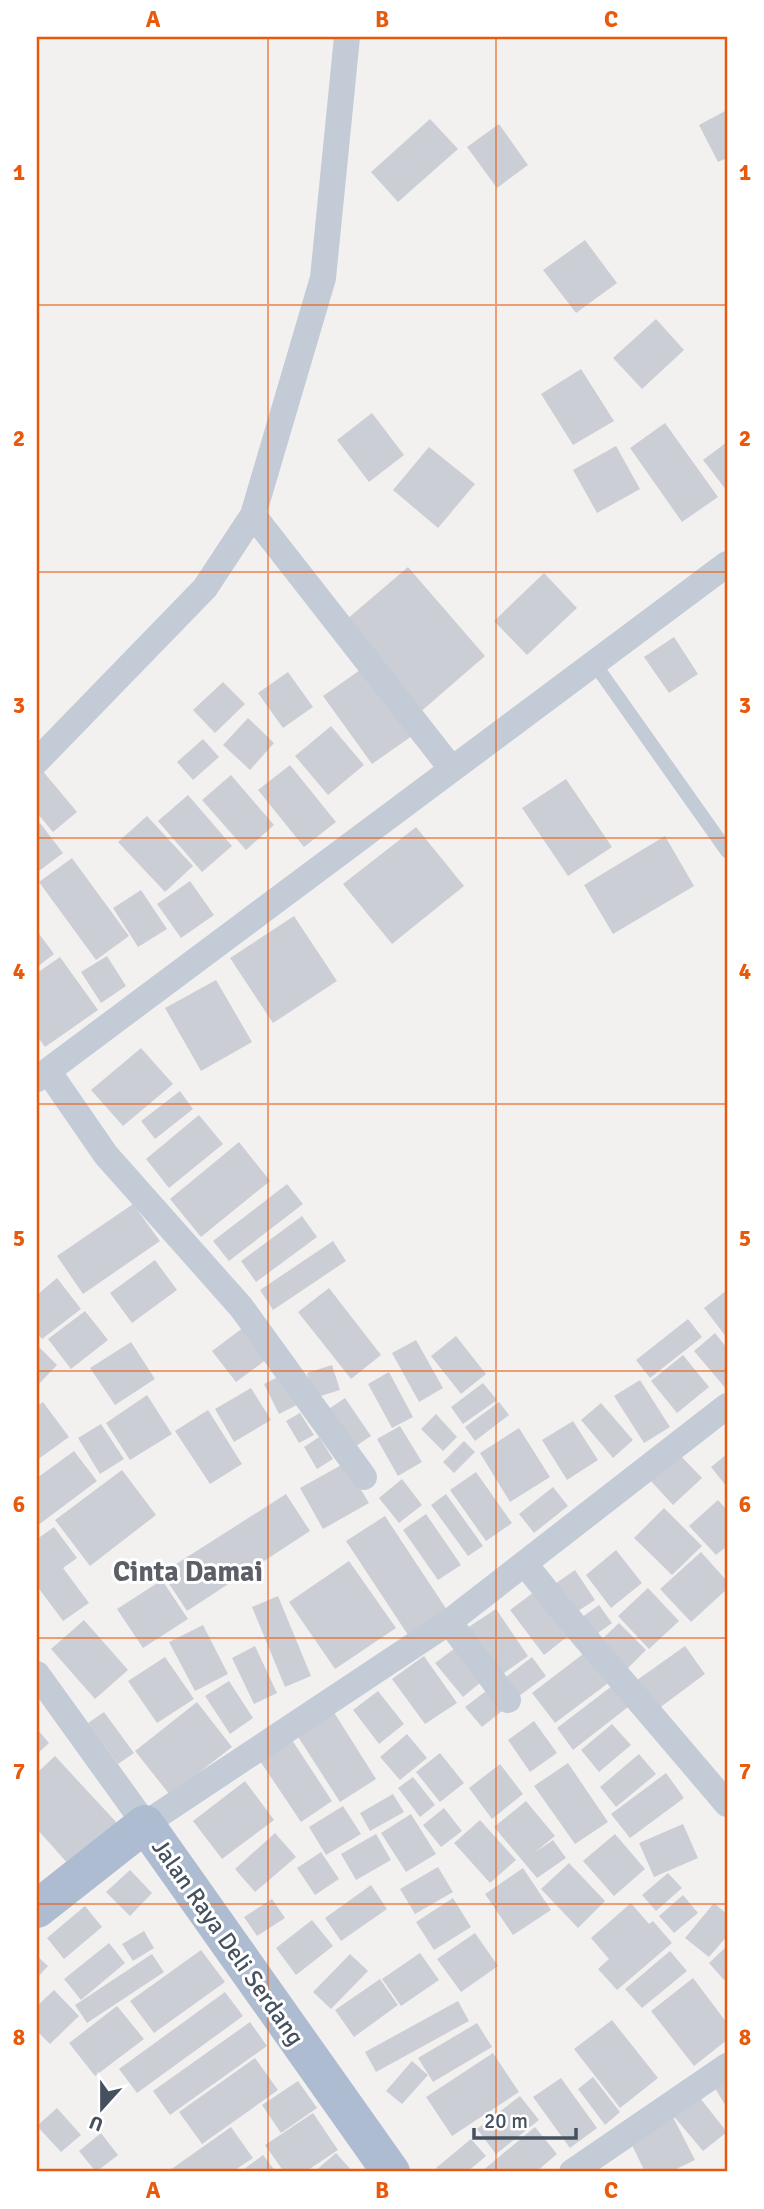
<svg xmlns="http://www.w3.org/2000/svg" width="764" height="2209" viewBox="0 0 764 2209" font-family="Signika,sans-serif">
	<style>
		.building { fill: #ccced6 }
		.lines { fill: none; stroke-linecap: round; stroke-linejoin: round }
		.service { stroke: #c3cbd6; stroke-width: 14 }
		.minor { stroke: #c3cbd6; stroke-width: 26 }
		.primary { stroke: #aebcd1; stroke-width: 38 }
		.grid { fill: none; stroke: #e8590c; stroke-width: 2; stroke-opacity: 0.55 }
		.labels { text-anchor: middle; stroke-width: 6; stroke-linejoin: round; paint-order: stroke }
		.street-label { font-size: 24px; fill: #46515f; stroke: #fff }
		.quarter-label { font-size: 28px; font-weight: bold; fill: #5c5f66; stroke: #fff }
		.neatline { fill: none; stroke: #e8590c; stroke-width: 2.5 }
		.grid-label { font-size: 23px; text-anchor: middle; font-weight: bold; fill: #e8590c }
	</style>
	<rect width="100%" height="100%" fill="#f3f0f0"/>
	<!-- building -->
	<path class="building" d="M727,110V158L718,162L699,125Z
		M430,119L458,149L398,202L371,172Z
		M499,124L528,165L497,188L467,147Z
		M585,240L617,283L576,313L543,270Z
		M656,319L684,350L642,389L613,358Z
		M581,369L614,421L573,445L541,394Z
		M372,413L404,455L369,482L337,440Z
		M665,423L718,497L682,522L630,448Z
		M727,442V491L703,460Z
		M616,446L640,489L597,513L573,470Z
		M429,447L475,484L438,528L393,490Z
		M408,567L485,656L418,714L340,625Z
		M544,573L577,608L527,655L494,621Z
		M674,637L698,674L669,693L644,657Z
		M363,668L412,736L372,764L323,696Z
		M288,672L313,707L283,728L258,693Z
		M223,682L245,704L215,733L193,710Z
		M248,718L274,743L250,770L223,745Z
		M331,726L364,765L328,795L295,756Z
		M203,739L219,757L193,780L177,762Z
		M290,765L336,822L304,847L258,790Z
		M41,769L77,812L53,832L37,813V773Z
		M231,775L274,825L246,850L202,800Z
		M566,779L612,847L568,876L522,808Z
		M188,795L232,846L202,872L158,821Z
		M147,816L193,866L165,892L118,842Z
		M40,823L63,853L39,871L37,868V825Z
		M416,827L464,886L392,944L343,884Z
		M665,836L694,886L613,934L584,885Z
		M72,858L129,936L96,960L39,882Z
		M190,881L214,915L181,938L157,904Z
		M141,890L167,929L138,947L113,908Z
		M294,916L337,981L273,1023L230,958Z
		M37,931L54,954L37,967Z
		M107,956L126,986L101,1003L81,972Z
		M60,957L98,1010L45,1047L37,1036V973Z
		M216,980L252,1042L201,1071L165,1008Z
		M141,1048L173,1084L123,1126L91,1090Z
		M180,1091L193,1109L155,1139L141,1121Z
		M199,1115L223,1144L169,1188L146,1159Z
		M239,1142L270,1181L201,1237L170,1199Z
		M287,1184L303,1204L229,1261L213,1241Z
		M133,1204L160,1241L83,1294L57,1256Z
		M302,1216L317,1237L256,1282L241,1261Z
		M333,1241L346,1261L273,1310L260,1290Z
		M155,1260L177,1290L132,1323L110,1293Z
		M57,1278L81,1309L42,1339L37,1333V1295Z
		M329,1288L381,1355L351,1379L298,1312Z
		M727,1290V1338L704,1308Z
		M85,1311L108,1340L71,1369L48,1339Z
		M688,1319L702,1337L650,1378L636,1360Z
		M244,1327L267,1359L236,1382L212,1351Z
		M715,1333L727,1348V1390L694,1351Z
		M456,1336L486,1374L461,1394L431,1356Z
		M416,1340L443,1388L419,1402L392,1353Z
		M131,1342L155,1379L115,1405L90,1368Z
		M37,1345L57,1365L37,1386Z
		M683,1355L709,1387L677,1413L651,1381Z
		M332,1365L340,1390L314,1398L307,1373Z
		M389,1372L413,1417L392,1428L368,1384Z
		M282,1375L297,1405L279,1414L264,1384Z
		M640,1380L670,1427L644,1443L614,1396Z
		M483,1383L497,1400L463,1424L451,1407Z
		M251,1388L271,1420L234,1442L215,1409Z
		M147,1395L172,1434L130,1460L106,1423Z
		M345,1398L371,1436L347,1452L321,1414Z
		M43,1402L69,1437L37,1460V1406Z
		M499,1402L509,1415L475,1441L465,1427Z
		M601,1403L633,1440L613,1458L581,1420Z
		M208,1410L242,1464L210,1484L175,1431Z
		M300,1413L314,1435L299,1443L286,1421Z
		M436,1414L457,1437L443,1451L421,1429Z
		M573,1421L598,1460L567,1480L542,1440Z
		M101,1424L124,1459L100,1474L78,1438Z
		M400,1426L422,1462L398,1476L377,1439Z
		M519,1428L550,1477L510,1502L480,1453Z
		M319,1437L333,1459L317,1469L304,1447Z
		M464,1441L475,1452L454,1473L443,1462Z
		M74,1451L97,1481L37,1526V1478Z
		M678,1453L702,1478L673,1505L649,1479Z
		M727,1454V1487L711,1467Z
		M345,1463L369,1503L323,1529L300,1488Z
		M122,1470L156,1515L90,1566L55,1520Z
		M476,1472L512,1523L486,1541L450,1490Z
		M402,1479L422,1505L399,1523L379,1498Z
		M553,1487L568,1506L534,1533L519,1514Z
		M286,1494L310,1531L187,1611L162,1573Z
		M446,1494L483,1546L468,1556L431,1505Z
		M718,1500L727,1510V1546L716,1555L689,1526Z
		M664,1508L702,1546L672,1575L634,1538Z
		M426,1514L461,1565L438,1580L403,1530Z
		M385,1516L447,1610L408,1635L346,1541Z
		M54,1527L77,1558L63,1568L89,1603L63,1621L37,1586V1539Z
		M616,1550L642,1583L611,1608L586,1575Z
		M701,1552L727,1581V1589L691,1622L660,1589Z
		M349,1561L396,1628L335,1669L289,1602Z
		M575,1570L595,1600L572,1615L552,1586Z
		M162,1580L188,1619L143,1648L117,1609Z
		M648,1588L679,1621L649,1649L618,1616Z
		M538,1589L572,1633L544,1655L510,1610Z
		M278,1596L311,1676L285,1687L252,1607Z
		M599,1605L612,1623L591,1638L578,1620Z
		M496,1609L528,1656L497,1678L464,1630Z
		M84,1620L128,1670L95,1699L51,1649Z
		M619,1623L646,1650L626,1670L598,1643Z
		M203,1625L228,1674L195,1691L169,1642Z
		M459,1645L486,1678L463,1697L435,1663Z
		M255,1646L277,1693L254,1704L232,1658Z
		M685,1646L705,1674L658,1709L637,1680Z
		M587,1651L611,1681L555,1723L532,1693Z
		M424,1656L457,1703L425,1724L392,1679Z
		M165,1657L194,1699L157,1723L128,1681Z
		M532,1657L546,1676L515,1699L501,1681Z
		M229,1681L253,1718L230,1734L205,1696Z
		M612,1686L628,1707L573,1750L557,1728Z
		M378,1691L404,1724L379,1744L353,1710Z
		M486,1691L502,1711L482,1727L465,1707Z
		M197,1702L232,1747L170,1795L135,1751Z
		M330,1706L376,1779L340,1802L293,1729Z
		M104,1712L134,1753L118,1764L88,1723Z
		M534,1721L557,1753L530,1772L508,1740Z
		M612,1724L631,1745L599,1772L581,1750Z
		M37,1729L49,1743L37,1754Z
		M407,1734L427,1758L400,1780L380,1757Z
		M292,1740L332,1801L301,1822L260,1761Z
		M440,1753L464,1783L440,1802L416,1772Z
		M639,1754L656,1774L616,1807L600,1787Z
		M55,1756L117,1823L70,1866L37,1829V1773Z
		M568,1763L608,1822L575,1844L534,1786Z
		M500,1764L523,1794L492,1819L469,1788Z
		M666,1773L684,1798L630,1838L611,1814Z
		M413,1777L435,1805L420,1817L398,1788Z
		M245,1781L274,1820L222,1859L193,1821Z
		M393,1794L404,1812L370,1831L360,1813Z
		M526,1801L555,1836L534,1853L553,1840L566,1858L537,1878L494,1827Z
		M343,1806L361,1834L326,1855L309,1827Z
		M444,1808L462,1831L441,1847L423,1825Z
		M411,1814L436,1854L406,1872L381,1833Z
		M480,1820L516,1860L490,1883L454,1843Z
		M683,1824L698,1858L654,1877L639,1843Z
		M275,1833L296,1857L255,1892L235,1869Z
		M376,1834L391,1860L356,1880L341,1854Z
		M615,1834L645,1869L614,1896L583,1861Z
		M321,1852L339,1879L315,1895L297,1868Z
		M569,1863L605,1901L578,1928L541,1889Z
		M438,1867L453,1892L415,1914L400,1889Z
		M523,1868L551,1910L513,1935L485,1894Z
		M130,1870L152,1893L130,1916L106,1892Z
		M668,1873L682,1888L656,1911L642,1895Z
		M371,1885L387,1909L341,1941L325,1918Z
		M683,1895L698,1913L674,1933L659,1916Z
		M453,1898L471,1927L434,1950L416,1922Z
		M272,1899L285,1918L257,1936L244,1917Z
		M631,1903L649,1924L653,1921L672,1943L617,1990L598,1969L609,1959L591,1938Z
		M714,1903L727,1914V1936L709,1957L685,1938Z
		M85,1906L102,1927L64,1959L47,1938Z
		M312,1920L333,1946L296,1975L276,1948Z
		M144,1931L154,1948L133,1961L122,1944Z
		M475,1933L498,1966L461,1992L437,1959Z
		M109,1943L125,1963L81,2000L64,1979Z
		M727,1946V1977L724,1980L709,1963Z
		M201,1950L225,1982L154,2033L130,2001Z
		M670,1951L687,1971L642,2008L625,1989Z
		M420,1953L439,1980L401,2006L382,1979Z
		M152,1954L164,1972L87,2023L75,2005Z
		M350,1954L368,1971L331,2009L313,1992Z
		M37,1956L48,1966L37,1978Z
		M693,1978L727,2023V2040L694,2066L651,2011Z
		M380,1979L398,2005L354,2037L335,2010Z
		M54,1990L79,2016L50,2044L37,2031V2006Z
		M225,1992L243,2016L137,2093L119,2069Z
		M458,2001L469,2021L376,2072L365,2052Z
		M117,2006L144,2039L95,2076L69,2043Z
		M612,2020L658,2078L620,2108L574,2049Z
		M250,2022L267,2046L170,2115L153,2091Z
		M477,2023L492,2047L433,2082L418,2058Z
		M493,2053L519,2092L452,2136L426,2097Z
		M255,2058L278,2090L202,2144L179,2112Z
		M412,2061L428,2075L402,2104L386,2091Z
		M593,2077L620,2112L605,2125L578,2089Z
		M561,2078L597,2128L570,2148L533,2097Z
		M298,2081L317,2108L281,2133L262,2105Z
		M727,2081V2108L715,2088Z
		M696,2093L727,2132L703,2151L671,2113Z
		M520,2096L539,2120L496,2154L477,2129Z
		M57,2108L81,2135L61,2152L37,2126Z
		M313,2113L338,2150L305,2172H284L265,2145Z
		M673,2117L695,2160L670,2172H645L629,2139Z
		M231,2127L253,2158L232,2172H171L170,2170Z
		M535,2127L557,2154L536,2172H481Z
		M101,2133L118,2155L96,2172L79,2151Z
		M471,2139L486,2156L467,2172H440L436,2168Z
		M336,2153L353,2172H314Z
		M263,2155L276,2172H240Z"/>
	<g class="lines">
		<!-- service -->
		<path class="service" d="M594,663L727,851"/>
		<!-- minor -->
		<path class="minor" d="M253,515L323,278L347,37
			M37,761L205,588L253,515L451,768
			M48,1071L106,1155L241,1307L364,1477
			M37,1079L727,564
			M525,1564L565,1614L727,1804
			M449,1622L508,1700
			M37,1674L145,1824L449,1622L727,1406
			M572,2172L727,2066"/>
		<!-- primary -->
		<path class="primary" d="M37,1909L145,1824L391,2172"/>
	</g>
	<!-- grid -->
	<path class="grid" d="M268,37V2172M496,37V2172M37,305H727M37,572H727M37,838H727M37,1104H727M37,1371H727M37,1638H727M37,1904H727"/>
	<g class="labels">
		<!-- street labels -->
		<g class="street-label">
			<text transform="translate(228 1942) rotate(55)" y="8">Jalan Raya Deli Serdang</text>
		</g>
		<!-- quarter labels -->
		<g class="quarter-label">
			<text x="188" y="1581">Cinta Damai</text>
		</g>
	</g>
	<!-- border -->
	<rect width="764" height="2209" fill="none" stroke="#ffffff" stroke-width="77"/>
	<!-- north arrow -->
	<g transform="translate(102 2108) rotate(201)" stroke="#ffffff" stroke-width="5" paint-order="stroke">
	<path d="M0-5L12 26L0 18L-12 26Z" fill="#46515f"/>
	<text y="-10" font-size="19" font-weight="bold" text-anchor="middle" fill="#46515f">U</text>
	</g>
	<!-- scale -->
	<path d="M474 2128v10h102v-10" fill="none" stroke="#46515f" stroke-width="3.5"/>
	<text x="484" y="2128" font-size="21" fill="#46515f" stroke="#ffffff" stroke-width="5" paint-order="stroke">20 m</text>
	<rect x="38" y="38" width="688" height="2132" class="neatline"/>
	<g class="grid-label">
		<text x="153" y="27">A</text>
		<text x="382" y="27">B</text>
		<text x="611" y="27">C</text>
		<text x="19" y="180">1</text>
		<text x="745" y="180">1</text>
		<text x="19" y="446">2</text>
		<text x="745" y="446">2</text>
		<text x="19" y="713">3</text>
		<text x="745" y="713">3</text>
		<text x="19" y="979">4</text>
		<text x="745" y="979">4</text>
		<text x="19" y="1246">5</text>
		<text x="745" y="1246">5</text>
		<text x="19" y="1512">6</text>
		<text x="745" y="1512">6</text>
		<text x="19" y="1779">7</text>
		<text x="745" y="1779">7</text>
		<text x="19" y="2045">8</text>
		<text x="745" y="2045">8</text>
		<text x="153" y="2198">A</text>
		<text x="382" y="2198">B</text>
		<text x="611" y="2198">C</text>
	</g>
</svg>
